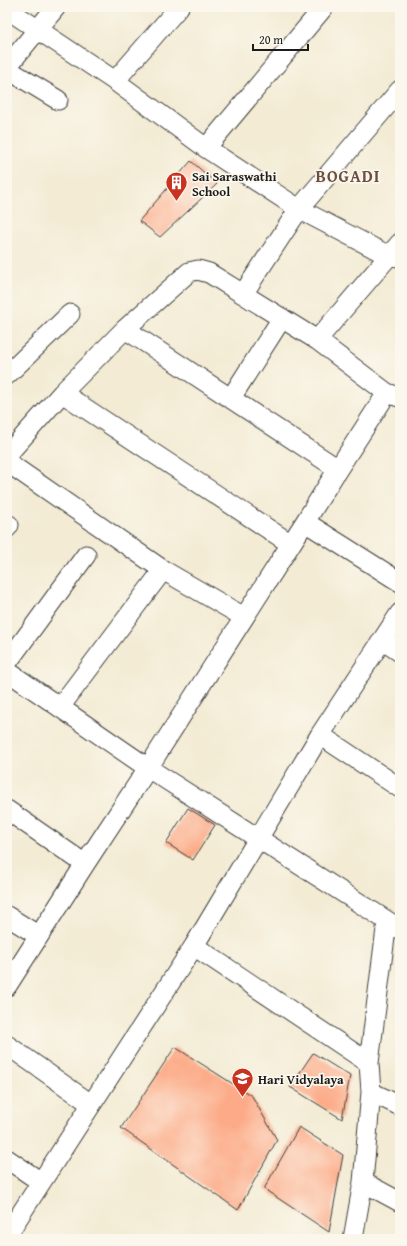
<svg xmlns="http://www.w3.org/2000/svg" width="407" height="1246" viewBox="0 0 407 1246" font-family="'Gentium Book Plus',serif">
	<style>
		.building { fill: #fcaa87 }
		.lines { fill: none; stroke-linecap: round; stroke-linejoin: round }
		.minor-casing { stroke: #3c3b38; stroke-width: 21 }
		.minor { stroke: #fff; stroke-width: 19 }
		.labels { text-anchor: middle; stroke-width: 3.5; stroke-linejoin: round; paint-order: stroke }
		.poi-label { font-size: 13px; font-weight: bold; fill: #1c1c1c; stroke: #fbf7ec; text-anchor: start }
		.district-label { font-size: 17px; font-weight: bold; letter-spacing: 1px; fill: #6a4e41; stroke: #fbf7ec }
	</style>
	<rect width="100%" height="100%" fill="#fbf7ec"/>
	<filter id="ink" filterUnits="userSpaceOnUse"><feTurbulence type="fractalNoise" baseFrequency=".025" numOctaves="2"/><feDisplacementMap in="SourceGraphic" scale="8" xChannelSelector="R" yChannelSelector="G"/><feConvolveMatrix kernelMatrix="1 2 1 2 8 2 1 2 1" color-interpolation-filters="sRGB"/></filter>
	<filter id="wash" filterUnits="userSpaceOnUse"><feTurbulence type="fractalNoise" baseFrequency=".012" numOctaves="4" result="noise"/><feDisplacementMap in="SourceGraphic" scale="16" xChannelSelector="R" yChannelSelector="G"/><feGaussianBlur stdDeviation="0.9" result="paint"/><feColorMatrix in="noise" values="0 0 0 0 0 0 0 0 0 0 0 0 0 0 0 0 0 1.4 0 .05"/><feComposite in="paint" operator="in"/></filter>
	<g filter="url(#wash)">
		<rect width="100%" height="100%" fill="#f3ebd4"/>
		<g id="blocks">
			<!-- building -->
			<path class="building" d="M191,161L217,184L160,237L139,221Z
				M188,808L215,825L193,860L166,843Z
				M175,1047L252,1096L277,1140L238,1210L121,1128Z
				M313,1053L350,1076L342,1119L290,1087Z
				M299,1127L343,1155L329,1232L264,1189Z"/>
		</g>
	</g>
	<g filter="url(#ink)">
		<use href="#blocks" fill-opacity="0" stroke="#3c3b38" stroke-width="1"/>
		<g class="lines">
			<defs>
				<path id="minor" d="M7,9L115,81L206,148L299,209L389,256L400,257
					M7,67L56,7
					M7,69L58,100
					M115,81L179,7
					M206,148L324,7
					M243,294L299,209L400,90
					M125,329L338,469
					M317,340L400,243
					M7,375L70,314
					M62,393L291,544
					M231,398L282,318
					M7,455L62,393L125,329L189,272L198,270L209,273L317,340L387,393L399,397
					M7,462L163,570L244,617
					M305,522L400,582
					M7,528L9,525
					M382,640L400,652
					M7,663L86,555
					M7,671L148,768L400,929
					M60,707L163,570
					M320,735L400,788
					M7,810L85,864
					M7,916L39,936
					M194,946L369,1063
					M7,986L85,864L148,768L305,522L338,469L387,393
					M7,1045L91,1104
					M371,1092L400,1106
					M7,1159L41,1182
					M363,1182L400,1202
					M7,1235L194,946L320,735L400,613
					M353,1239L363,1182L371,1092L369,1063L387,921"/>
			</defs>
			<!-- minor casing -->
			<use href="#minor" class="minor-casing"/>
			<!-- minor -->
			<use href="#minor" class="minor"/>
		</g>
	</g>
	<!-- icons -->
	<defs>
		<symbol id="building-pin" viewBox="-11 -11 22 30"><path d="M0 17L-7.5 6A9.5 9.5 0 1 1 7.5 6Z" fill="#c8321e" stroke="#fbf7ec"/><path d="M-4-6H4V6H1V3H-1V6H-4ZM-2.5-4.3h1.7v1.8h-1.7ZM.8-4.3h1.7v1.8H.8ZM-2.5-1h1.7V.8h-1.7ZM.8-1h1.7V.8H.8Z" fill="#fff"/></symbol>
		<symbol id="school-pin" viewBox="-11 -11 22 30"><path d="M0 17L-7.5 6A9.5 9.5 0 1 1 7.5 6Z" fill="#c8321e" stroke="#fbf7ec"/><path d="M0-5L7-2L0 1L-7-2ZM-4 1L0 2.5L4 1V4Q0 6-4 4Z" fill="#fff"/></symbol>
	</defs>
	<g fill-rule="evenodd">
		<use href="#building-pin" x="164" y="170" width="25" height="34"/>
		<use href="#school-pin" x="230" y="1066" width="25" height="34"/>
	</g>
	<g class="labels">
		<!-- poi labels -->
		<g class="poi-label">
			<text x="192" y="181">Sai Saraswathi<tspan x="192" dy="15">School</tspan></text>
			<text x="258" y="1084">Hari Vidyalaya</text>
		</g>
		<!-- district labels -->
		<g class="district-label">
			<text x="348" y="182">BOGADI</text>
		</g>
	</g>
	<!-- margin -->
	<rect width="407" height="1246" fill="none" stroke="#fbf7ec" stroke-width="24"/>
	<!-- scale -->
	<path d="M253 44v6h55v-6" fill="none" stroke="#1c1c1c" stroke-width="2"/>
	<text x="259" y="44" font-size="12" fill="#1c1c1c" stroke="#fbf7ec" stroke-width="3" paint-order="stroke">20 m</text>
</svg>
